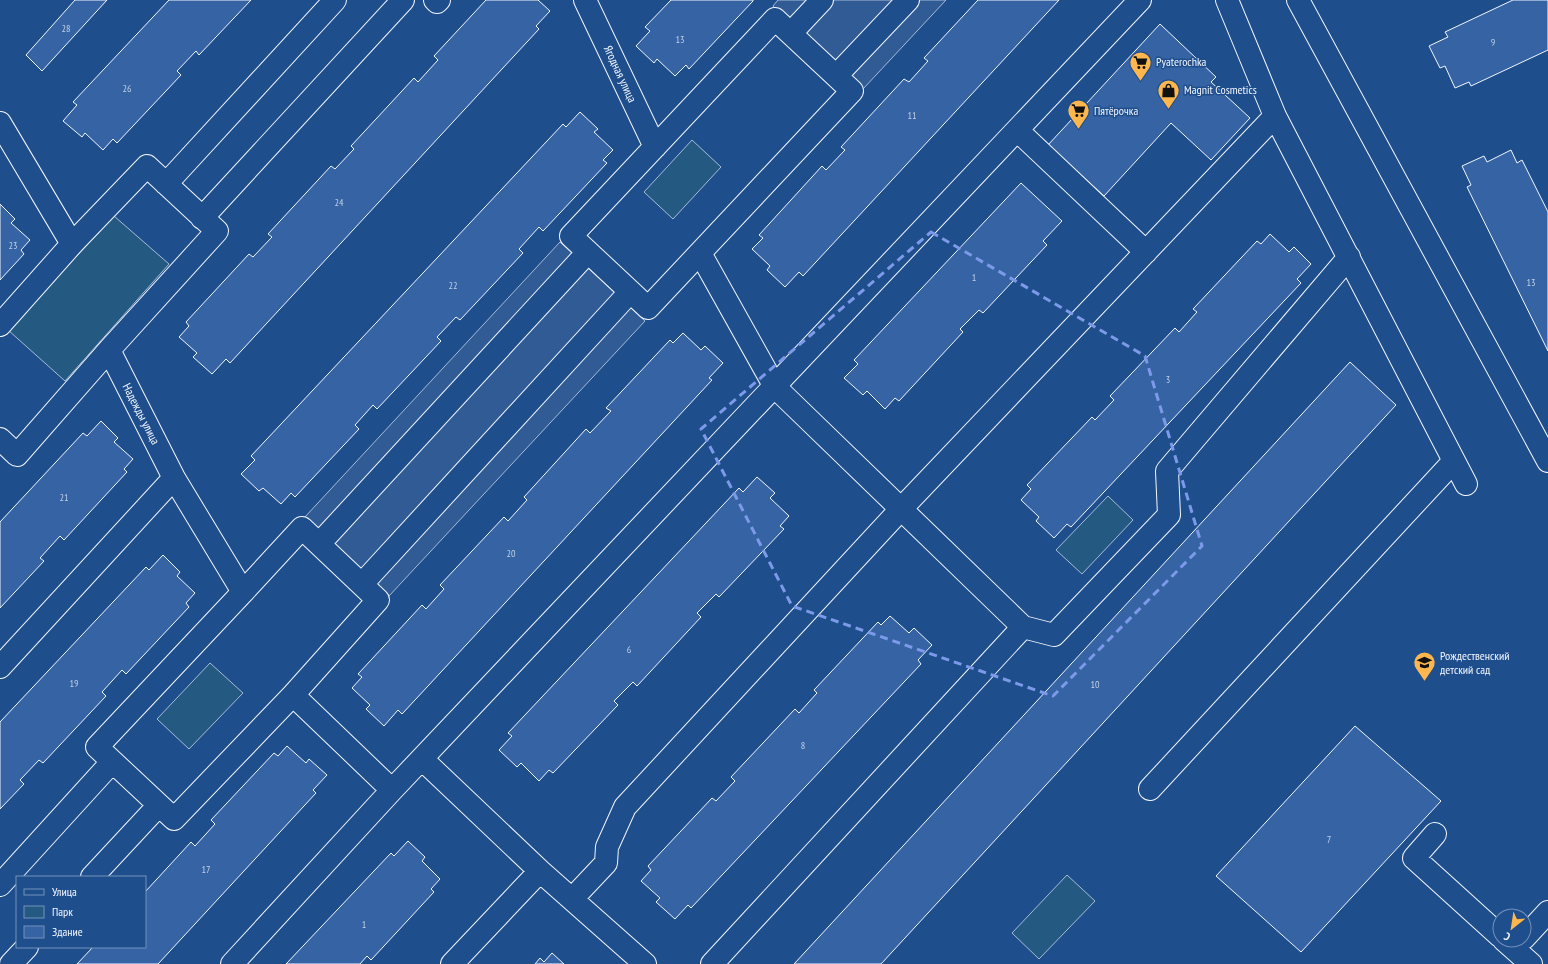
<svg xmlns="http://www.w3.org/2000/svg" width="1548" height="964" viewBox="0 0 1548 964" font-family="'PT Sans Narrow',sans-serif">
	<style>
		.green { fill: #245a82; stroke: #a8bbd7 }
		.parking { fill: #305b95; stroke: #a8bbd7 }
		.building { fill: #3563a3; stroke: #f2f6ff }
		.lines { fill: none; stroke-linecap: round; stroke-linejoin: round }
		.minor-casing { stroke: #f2f6ff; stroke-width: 24 }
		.minor { stroke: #1f4e8c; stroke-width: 22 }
		.marked { fill: none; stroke: #7d9aea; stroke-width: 3; stroke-dasharray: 8 5; stroke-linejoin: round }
		.labels { text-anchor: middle; stroke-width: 3; stroke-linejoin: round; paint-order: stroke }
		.number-label { font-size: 10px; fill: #c3d1e8 }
		.poi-label { font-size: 12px; fill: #f2f6ff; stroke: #1f4e8c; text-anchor: start }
		.street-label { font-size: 12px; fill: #f2f6ff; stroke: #1f4e8c }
	</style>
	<rect width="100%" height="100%" fill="#1f4e8c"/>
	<!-- green -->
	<path class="green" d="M692,140L721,167L673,219L644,192Z
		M114,216L169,264L65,381L8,330Z
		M1108,496L1133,520L1082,574L1056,550Z
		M210,663L243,693L189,749L157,719Z
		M1067,875L1095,901L1039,959L1012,933Z"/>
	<!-- parking -->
	<path class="parking" d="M778,0H946L863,89L773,6Z
		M560,242L645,321L389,596L304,518Z"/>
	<!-- building -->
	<path class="building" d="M75,0H107L42,71L26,55Z
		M169,0H251L199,55L196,51L177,71L181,75L117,143L113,139L103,150L85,133L82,137L63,121L77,105L73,102Z
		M486,0H538L550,11L536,26L539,29L230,363L226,359L212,374L193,357L197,353L179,337L189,326L186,322L249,254L253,257L272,237L268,234L331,166L335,169L354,149L351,146L414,78L418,82L438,60L434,56Z
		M671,0H753V1L689,69L686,65L675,76L657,59L654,63L636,46L650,31L645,27Z
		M978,0H1059L803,276L799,272L785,287L767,270L770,266L752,249L763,238L759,235L822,166L826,170L845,150L841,147L904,79L909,82L928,61L924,58Z
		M1513,0H1548V50L1471,86L1469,82L1455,88L1445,66L1440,68L1429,46L1448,37L1445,32Z
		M1160,24L1216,77L1211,82L1250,118L1211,160L1171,123L1104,196L1048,145Z
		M580,112L598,129L594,132L613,150L603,160L607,163L543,231L539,227L519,249L523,253L460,320L456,317L437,337L441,341L377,409L373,405L355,425L359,429L295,497L291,493L281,504L263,488L259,491L241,474L255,460L251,456L563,124L566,127Z
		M1511,150L1517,163L1522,160L1548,212V351L1467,187L1471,185L1462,166L1484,156L1487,162Z
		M1021,183L1062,221L1043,241L1047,245L983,313L979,310L960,329L963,332L899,401L895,398L885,409L867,391L863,395L844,378L858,364L854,360Z
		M0,204L15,219L11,223L30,240L21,250L24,254L0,280Z
		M1270,234L1289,252L1294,247L1311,264L1297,279L1301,283L1071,527L1067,524L1054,538L1036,521L1039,517L1021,500L1031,489L1027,485L1092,417L1095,420L1114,400L1110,396L1175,328L1179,332L1197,312L1193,309L1257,241L1261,244Z
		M683,333L701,350L705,346L723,363L709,378L712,380L402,714L398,710L384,726L366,709L370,705L352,688L362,677L358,674L422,605L426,609L444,589L440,585L504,517L508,521L527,500L524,497L586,429L590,433L611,411L606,408L670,340L673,343Z
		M1350,362L1396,405L881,964H794Z
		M101,421L118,438L114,442L133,459L124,469L127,472L64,540L60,536L40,558L44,561L0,608V522L83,433L87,436Z
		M757,477L775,493L770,498L789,516L780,526L784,529L719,597L716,594L697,613L701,617L637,686L633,682L614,701L618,705L553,773L549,770L539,781L521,763L517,767L499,750L512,736L508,733L739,488L743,492Z
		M163,555L180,572L177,576L195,593L186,603L189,607L126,674L122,670L102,692L106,696L43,763L39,760L20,780L24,784L0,809V722L146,567L149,570Z
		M890,616L909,633L914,628L932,645L918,660L921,664L691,908L688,905L675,919L656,902L660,898L641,881L651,870L648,866L712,798L716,801L735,781L731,777L795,709L799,713L817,693L814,690L878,622L881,625Z
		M1355,726L1441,801L1301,952L1216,876Z
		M287,746L306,763L309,759L327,775L313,790L316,793L158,964H77L93,947H145V892L191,842L195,846L215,824L211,820L274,753L278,756Z
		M408,841L425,857L422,861L440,879L431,889L434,892L371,960L367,956L360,964H286L391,853L394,856Z
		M552,953L564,964H535L540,958L544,962Z"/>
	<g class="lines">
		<defs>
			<path id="minor" d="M435,0L437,2L439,0
				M585,0L655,147
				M1227,0L1275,116L1466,484
				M1298,0L1548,461
				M775,19L852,91L648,308L571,236Z
				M791,33L822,0
				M836,76L908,0
				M0,123L72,244
				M1017,130L1146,252
				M166,184L335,0
				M202,218L403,0
				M700,253L775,387L1023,627L1054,635L1169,515L1167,471L1349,257
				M0,325L72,244L147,166L217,231L109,350L17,455L0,439
				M109,350L174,478
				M319,544L588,252
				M362,584L630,292
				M243,592L302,528L378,600L293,695
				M0,667L174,478L243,592L97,747L174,819L293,695L392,790
				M422,759L540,871L645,964
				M1150,789L1454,461
				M1435,834L1414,858L1500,936
				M92,877L159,805
				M0,885L112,762
				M572,899L606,863L607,847L625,807L901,509L1275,116
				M1524,938L1548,912
				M1504,940L1531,964
				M11,964L27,947
				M232,964L392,790L1140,0
				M452,964L540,871
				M712,964L1023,627"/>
		</defs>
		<!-- minor casing -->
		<use href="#minor" class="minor-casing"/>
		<!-- minor -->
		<use href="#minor" class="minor"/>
	</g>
	<!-- marked area -->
	<path class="marked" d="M931,232L1145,356L1202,546L1053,696L792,606L701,429Z"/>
	<!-- icons -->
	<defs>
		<symbol id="supermarket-pin" viewBox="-11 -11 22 30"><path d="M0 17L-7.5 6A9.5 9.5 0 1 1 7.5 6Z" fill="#ffb74d" stroke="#1f4e8c"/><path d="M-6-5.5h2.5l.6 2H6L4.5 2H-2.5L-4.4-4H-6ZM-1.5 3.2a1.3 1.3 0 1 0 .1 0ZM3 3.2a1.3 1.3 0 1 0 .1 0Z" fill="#111"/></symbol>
		<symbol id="shop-pin" viewBox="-11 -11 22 30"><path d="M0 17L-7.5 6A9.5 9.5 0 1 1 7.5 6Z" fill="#ffb74d" stroke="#1f4e8c"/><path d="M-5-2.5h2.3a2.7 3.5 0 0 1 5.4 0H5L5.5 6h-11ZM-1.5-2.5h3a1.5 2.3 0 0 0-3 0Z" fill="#111"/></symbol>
		<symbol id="school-pin" viewBox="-11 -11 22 30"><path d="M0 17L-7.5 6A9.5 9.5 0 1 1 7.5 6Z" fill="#ffb74d" stroke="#1f4e8c"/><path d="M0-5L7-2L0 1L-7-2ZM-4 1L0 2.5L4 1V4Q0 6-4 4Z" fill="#111"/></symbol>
	</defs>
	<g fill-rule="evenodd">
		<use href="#supermarket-pin" x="1128" y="50" width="25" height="34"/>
		<use href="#shop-pin" x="1156" y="78" width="25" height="34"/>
		<use href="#supermarket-pin" x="1066" y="98" width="25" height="34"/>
		<use href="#school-pin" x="1412" y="650" width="25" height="34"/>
	</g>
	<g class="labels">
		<!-- number labels -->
		<g class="number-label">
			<text x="66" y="32">28</text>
			<text x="680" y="43">13</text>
			<text x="1493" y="46">9</text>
			<text x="127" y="92">26</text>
			<text x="912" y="119">11</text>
			<text x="339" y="206">24</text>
			<text x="13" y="249">23</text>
			<text x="974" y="281">1</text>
			<text x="1531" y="286">13</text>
			<text x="453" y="289">22</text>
			<text x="1168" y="383">3</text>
			<text x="64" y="501">21</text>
			<text x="511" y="557">20</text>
			<text x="629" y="653">6</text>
			<text x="74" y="687">19</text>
			<text x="1095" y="688">10</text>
			<text x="803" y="749">8</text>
			<text x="1329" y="843">7</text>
			<text x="206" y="873">17</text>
			<text x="364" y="928">1</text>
		</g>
		<!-- poi labels -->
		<g class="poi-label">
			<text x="1156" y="66">Pyaterochka</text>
			<text x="1184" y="94">Magnit Cosmetics</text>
			<text x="1094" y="115">Пятёрочка</text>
			<text x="1440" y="660">Рождественский<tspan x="1440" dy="14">детский сад</tspan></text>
		</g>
		<!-- street labels -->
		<g class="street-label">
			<text transform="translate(620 74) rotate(65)" y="4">Ягодная улица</text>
			<text transform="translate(141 414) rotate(63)" y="4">Надежды улица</text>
		</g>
	</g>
	<!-- legend -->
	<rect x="16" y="876" width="130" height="72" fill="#1f4e8c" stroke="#7391ba"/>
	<rect x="24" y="889" width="20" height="6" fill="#1f4e8c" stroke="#7391ba"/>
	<text x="52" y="896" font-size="12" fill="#f2f6ff">Улица</text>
	<rect x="24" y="906" width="20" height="12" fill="#245a82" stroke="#7391ba"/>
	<text x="52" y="916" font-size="12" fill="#f2f6ff">Парк</text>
	<rect x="24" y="926" width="20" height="12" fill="#3563a3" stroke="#7391ba"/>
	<text x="52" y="936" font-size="12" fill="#f2f6ff">Здание</text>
	<!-- north arrow -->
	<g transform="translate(1512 928) rotate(210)"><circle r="19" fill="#1f4e8c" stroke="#7391ba"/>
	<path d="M0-3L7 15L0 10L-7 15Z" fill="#ffb74d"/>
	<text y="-6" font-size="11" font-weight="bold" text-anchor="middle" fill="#f2f6ff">С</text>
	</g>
</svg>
